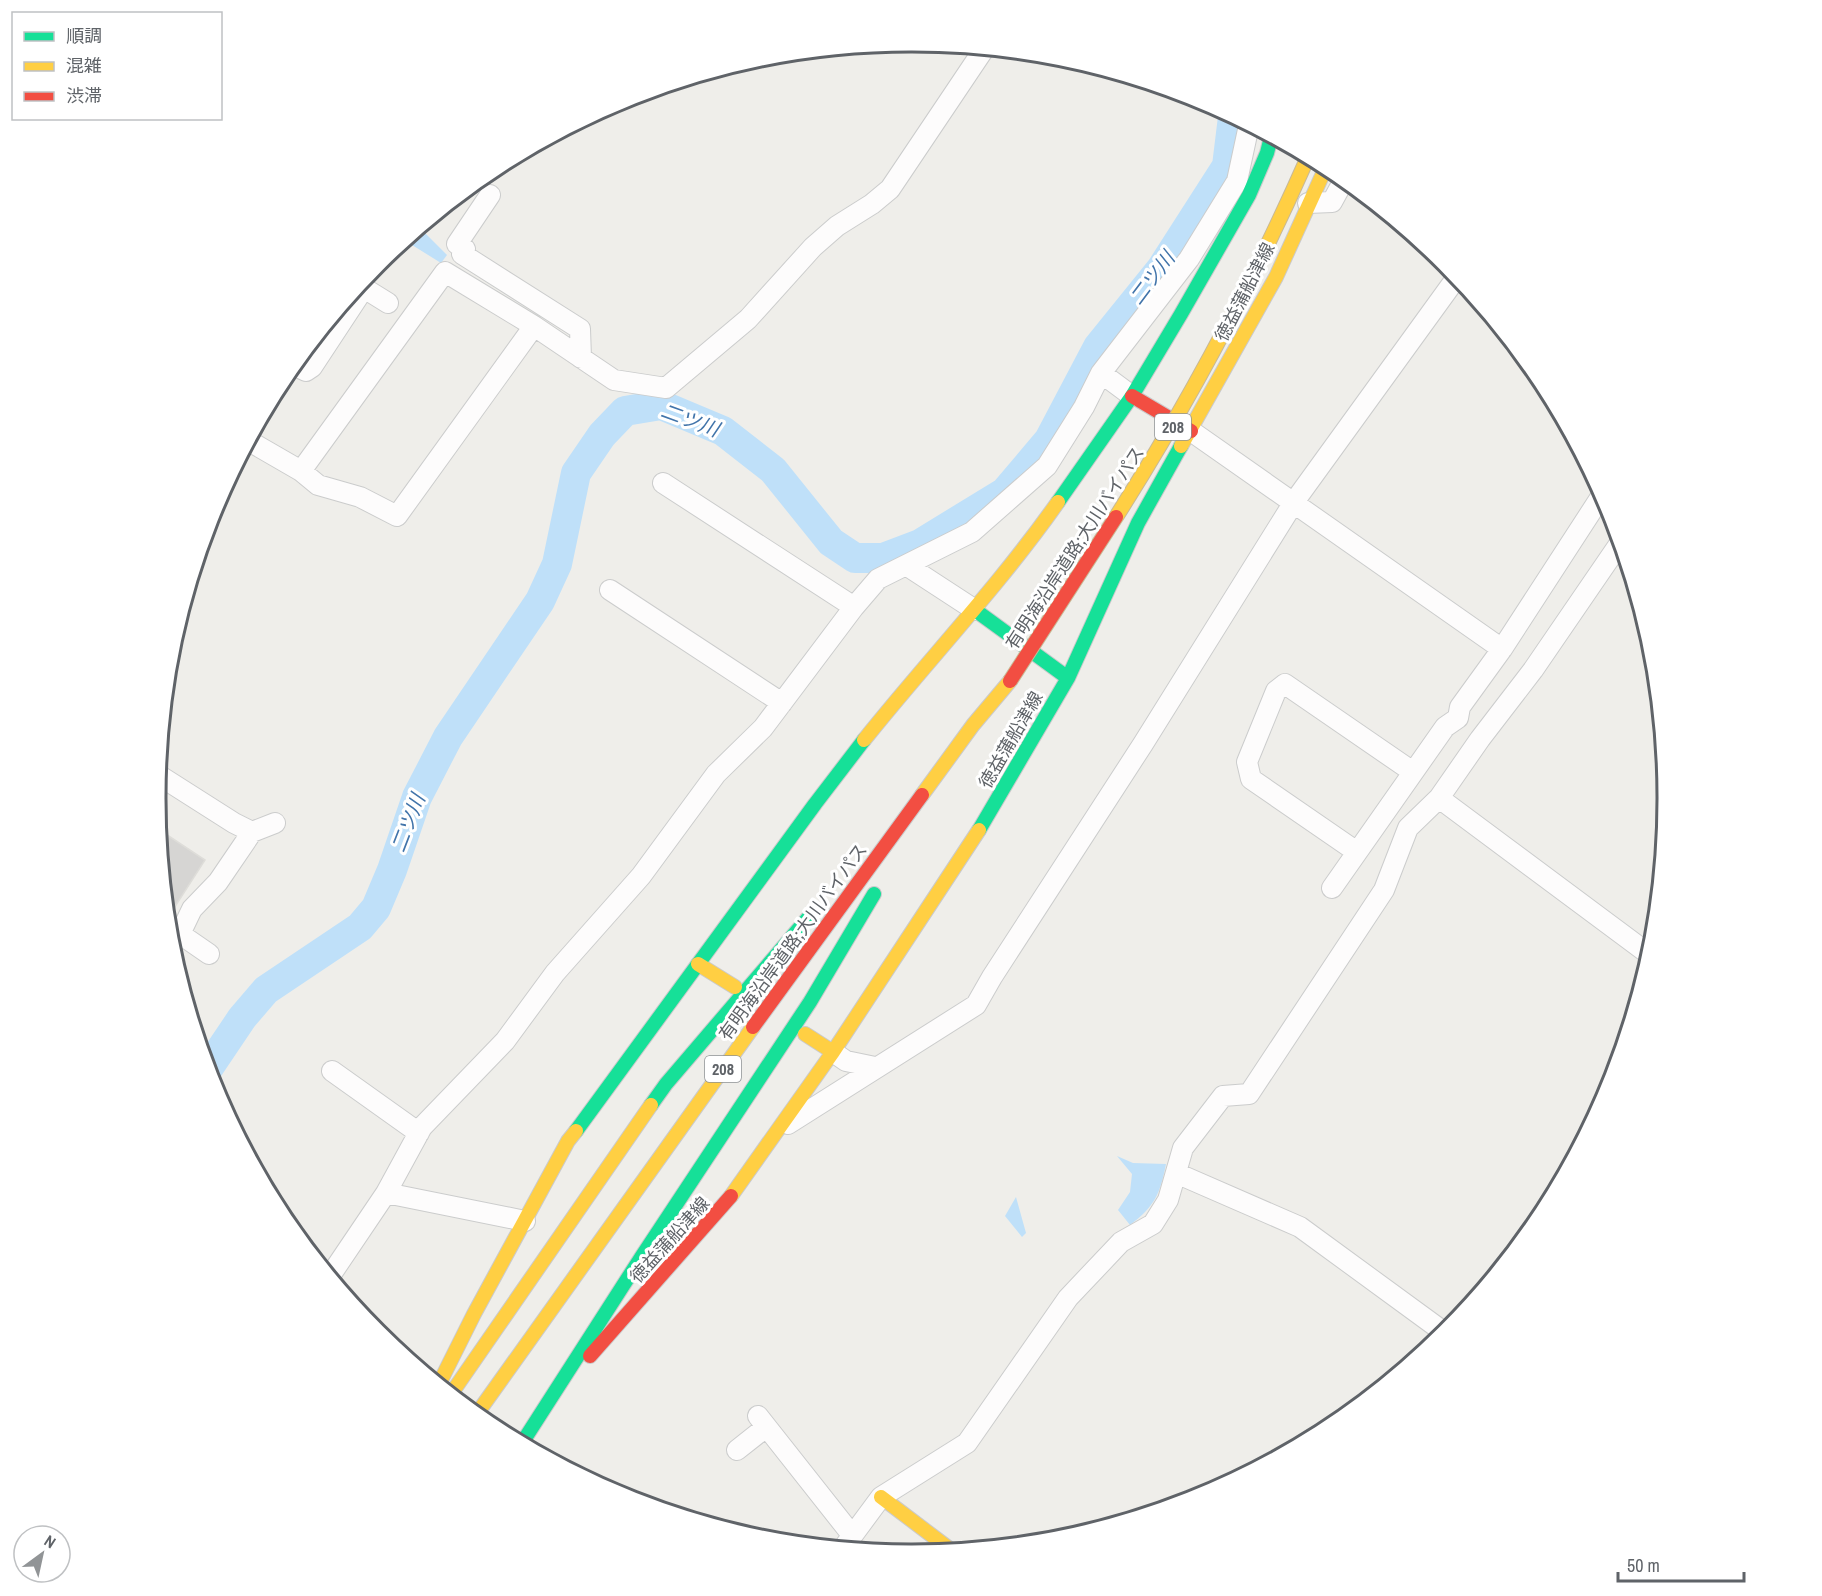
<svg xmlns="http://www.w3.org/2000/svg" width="1822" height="1596" viewBox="0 0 1822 1596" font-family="'Archivo Narrow','Noto Sans JP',sans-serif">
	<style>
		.water { fill: #bfe0f9 }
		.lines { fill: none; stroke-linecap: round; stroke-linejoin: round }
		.river { stroke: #bfe0f9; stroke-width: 30 }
		.building { fill: #d6d5d3; stroke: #deddd9; stroke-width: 1.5 }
		.street-casing { stroke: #cbcccc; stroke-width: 22 }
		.fast-casing { stroke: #cacacb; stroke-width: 16 }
		.slow-casing { stroke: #cacacb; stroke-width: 16 }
		.jam-casing { stroke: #cacacb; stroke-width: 16 }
		.street { stroke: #fdfcfc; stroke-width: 20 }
		.fast { stroke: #16e098; stroke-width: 14 }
		.slow { stroke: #ffcf43; stroke-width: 14 }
		.jam { stroke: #f24e42; stroke-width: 14 }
		.slow-bridge-casing { stroke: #c8b996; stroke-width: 16; stroke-linecap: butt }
		.jam-bridge-casing { stroke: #c8b996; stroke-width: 16; stroke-linecap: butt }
		.slow-bridge { stroke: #ffcf43; stroke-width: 14 }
		.jam-bridge { stroke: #f24e42; stroke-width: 14 }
		.labels { text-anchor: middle; stroke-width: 6; stroke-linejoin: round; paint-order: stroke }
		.shield { fill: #fff; stroke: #8f9295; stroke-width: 1.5 }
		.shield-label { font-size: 16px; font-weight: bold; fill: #5f6368 }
		.street-label { font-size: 18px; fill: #5f6368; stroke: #fff }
		.water-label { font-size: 20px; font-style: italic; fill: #4174aa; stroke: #fff }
		.rim { fill: none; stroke: #5f6368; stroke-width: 3 }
	</style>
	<rect width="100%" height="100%" fill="#efeeea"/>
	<!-- water -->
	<path class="water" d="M420,228L447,255L441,263L404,240Z
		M1117,1156L1133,1163L1166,1164C1160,1194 1155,1206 1130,1225L1118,1210L1130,1192L1132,1174Z
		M1016,1197L1026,1233L1022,1237L1005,1216Z"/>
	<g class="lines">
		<!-- river -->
		<path class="river" d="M207,1070L242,1018L266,990L360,927L376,908L392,870L417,797L448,737L540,601L557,564L576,473L602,435L625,411L661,405L723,431L773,470L831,542L855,558H883L920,544L1005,492L1049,440L1098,347L1161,269L1227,166L1233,117"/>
	</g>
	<!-- building -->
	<path class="building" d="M158,829L205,860L167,919Z"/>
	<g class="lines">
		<defs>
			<path id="street" d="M490,195L457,244L465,249L462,254L580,329L581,358
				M1308,203L1332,202L1344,180
				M359,285L388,303
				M293,365L306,371L312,367L364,288
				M1101,373L1132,396
				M1191,431L1502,649
				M249,441L301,471L445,272L534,326L614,380L666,388L748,319L813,247L837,226L872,204L890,189L984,49
				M301,471L318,485L360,497L397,516L534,326
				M663,483L854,607
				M906,565L975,610
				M610,590L782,703
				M157,774L234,823L252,832L275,823
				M1439,798L1650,955
				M1357,852L1251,779L1247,762L1276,691L1285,684L1413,772
				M1332,888L1445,727L1458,718L1460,707L1502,649L1602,495
				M209,954L180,934L192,909L218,882L252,832
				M833,1052L846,1061L875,1067
				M332,1071L419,1133
				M788,1124L976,1005L992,977L1143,744L1294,502L1457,277
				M1176,1173L1300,1227L1445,1333
				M386,1193L525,1221
				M330,1276L386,1193L422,1127L505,1041L555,973L641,876L716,774L763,728L854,607L878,579L972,532L1047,466L1084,407L1101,373L1189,259L1237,181L1249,125
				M758,1416L852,1535
				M737,1450L766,1427
				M844,1547L881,1497L967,1443L1068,1298L1121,1242L1153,1224L1168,1200L1183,1148L1223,1096L1249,1094L1384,890L1408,828L1439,798L1480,739L1533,670L1620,543"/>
			<path id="fast" d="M1058,502L1132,396L1181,314L1249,195L1267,153L1271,137
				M975,610L1068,678
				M979,830L1068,678L1138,523L1181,446
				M651,1105L666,1084L808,918
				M576,1131L815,804L864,740
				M522,1443L642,1256L810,1002L874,894"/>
			<path id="slow" d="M1181,446L1276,277L1326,167
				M864,740C928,660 999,586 1058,502
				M922,795L973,725L1010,681
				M698,964L735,987
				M805,1034L833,1052
				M731,1196L833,1052L979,830
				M439,1384L474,1314L568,1141L576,1131
				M451,1394L651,1105
				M476,1415L753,1027
				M881,1497L951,1550"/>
			<path id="jam" d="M1132,396L1191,431
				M753,1027L922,795
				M590,1356L731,1196"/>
		</defs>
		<!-- street casing -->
		<use href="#street" class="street-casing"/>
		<!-- fast casing -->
		<use href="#fast" class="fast-casing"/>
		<!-- slow casing -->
		<use href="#slow" class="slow-casing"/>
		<!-- jam casing -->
		<use href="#jam" class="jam-casing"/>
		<!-- street -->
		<use href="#street" class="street"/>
		<!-- fast -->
		<use href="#fast" class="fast"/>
		<!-- slow -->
		<use href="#slow" class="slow"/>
		<!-- jam -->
		<use href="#jam" class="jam"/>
		<defs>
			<path id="slow-bridge" d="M1116,517C1189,402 1253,282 1308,157"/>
			<path id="jam-bridge" d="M1010,681L1116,517"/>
		</defs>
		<!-- slow-bridge casing -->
		<use href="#slow-bridge" class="slow-bridge-casing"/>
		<!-- jam-bridge casing -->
		<use href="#jam-bridge" class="jam-bridge-casing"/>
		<!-- slow-bridge -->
		<use href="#slow-bridge" class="slow-bridge"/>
		<!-- jam-bridge -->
		<use href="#jam-bridge" class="jam-bridge"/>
	</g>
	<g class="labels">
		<!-- shield labels -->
		<g class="shield">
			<rect x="1155" y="414" width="36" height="26" rx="4.5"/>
			<rect x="705" y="1056" width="36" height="26" rx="4.5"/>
		</g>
		<g class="shield-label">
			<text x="1173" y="433">208</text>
			<text x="723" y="1075">208</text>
		</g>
		<!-- street labels -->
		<g class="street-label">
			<text transform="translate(1245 292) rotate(-63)" y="6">徳益蒲船津線</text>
			<text transform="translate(1075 548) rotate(-57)" y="6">有明海沿岸道路;大川バイパス</text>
			<text transform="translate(1011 740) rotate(-60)" y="6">徳益蒲船津線</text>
			<text transform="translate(793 942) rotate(-54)" y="6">有明海沿岸道路;大川バイパス</text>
			<text transform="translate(670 1240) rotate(-48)" y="6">徳益蒲船津線</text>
		</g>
		<!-- water labels -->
		<g class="water-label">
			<text transform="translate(1152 278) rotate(-53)" y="7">二ツ川</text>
			<text transform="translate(690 420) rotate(20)" y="7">二ツ川</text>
			<text transform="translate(408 823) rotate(-69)" y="7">二ツ川</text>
		</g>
	</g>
	<!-- crop -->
	<path d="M0 0H1822V1596H0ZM911 52H912A745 745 0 0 1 1657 797V799A745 745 0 0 1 912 1544H911A745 745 0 0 1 166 799V797A745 745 0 0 1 911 52Z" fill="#fff" fill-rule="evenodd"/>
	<path class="rim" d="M911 52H912A745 745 0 0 1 1657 797V799A745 745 0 0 1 912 1544H911A745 745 0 0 1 166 799V797A745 745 0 0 1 911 52Z"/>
	<!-- legend -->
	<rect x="12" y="12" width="210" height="108" fill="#ffffff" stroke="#bfc1c3" stroke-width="1.5"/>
	<rect x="24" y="32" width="30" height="9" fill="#16e098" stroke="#bfc1c3" stroke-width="1.5"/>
	<text x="66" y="42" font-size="18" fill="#5f6368">順調</text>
	<rect x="24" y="62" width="30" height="9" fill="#ffcf43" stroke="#bfc1c3" stroke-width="1.5"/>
	<text x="66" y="72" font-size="18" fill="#5f6368">混雑</text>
	<rect x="24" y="92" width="30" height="9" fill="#f24e42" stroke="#bfc1c3" stroke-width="1.5"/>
	<text x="66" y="102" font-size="18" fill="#5f6368">渋滞</text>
	<!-- north arrow -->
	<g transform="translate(42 1554) rotate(33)"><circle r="28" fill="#ffffff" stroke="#bfc1c3" stroke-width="1.5"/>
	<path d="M0-4.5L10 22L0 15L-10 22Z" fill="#919496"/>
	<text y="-9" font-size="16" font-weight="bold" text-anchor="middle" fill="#5f6368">N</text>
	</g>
	<!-- scale -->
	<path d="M1618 1572v9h126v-9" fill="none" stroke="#5f6368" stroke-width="3"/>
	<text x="1627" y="1572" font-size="18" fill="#5f6368" stroke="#ffffff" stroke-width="4.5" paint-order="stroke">50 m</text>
</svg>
